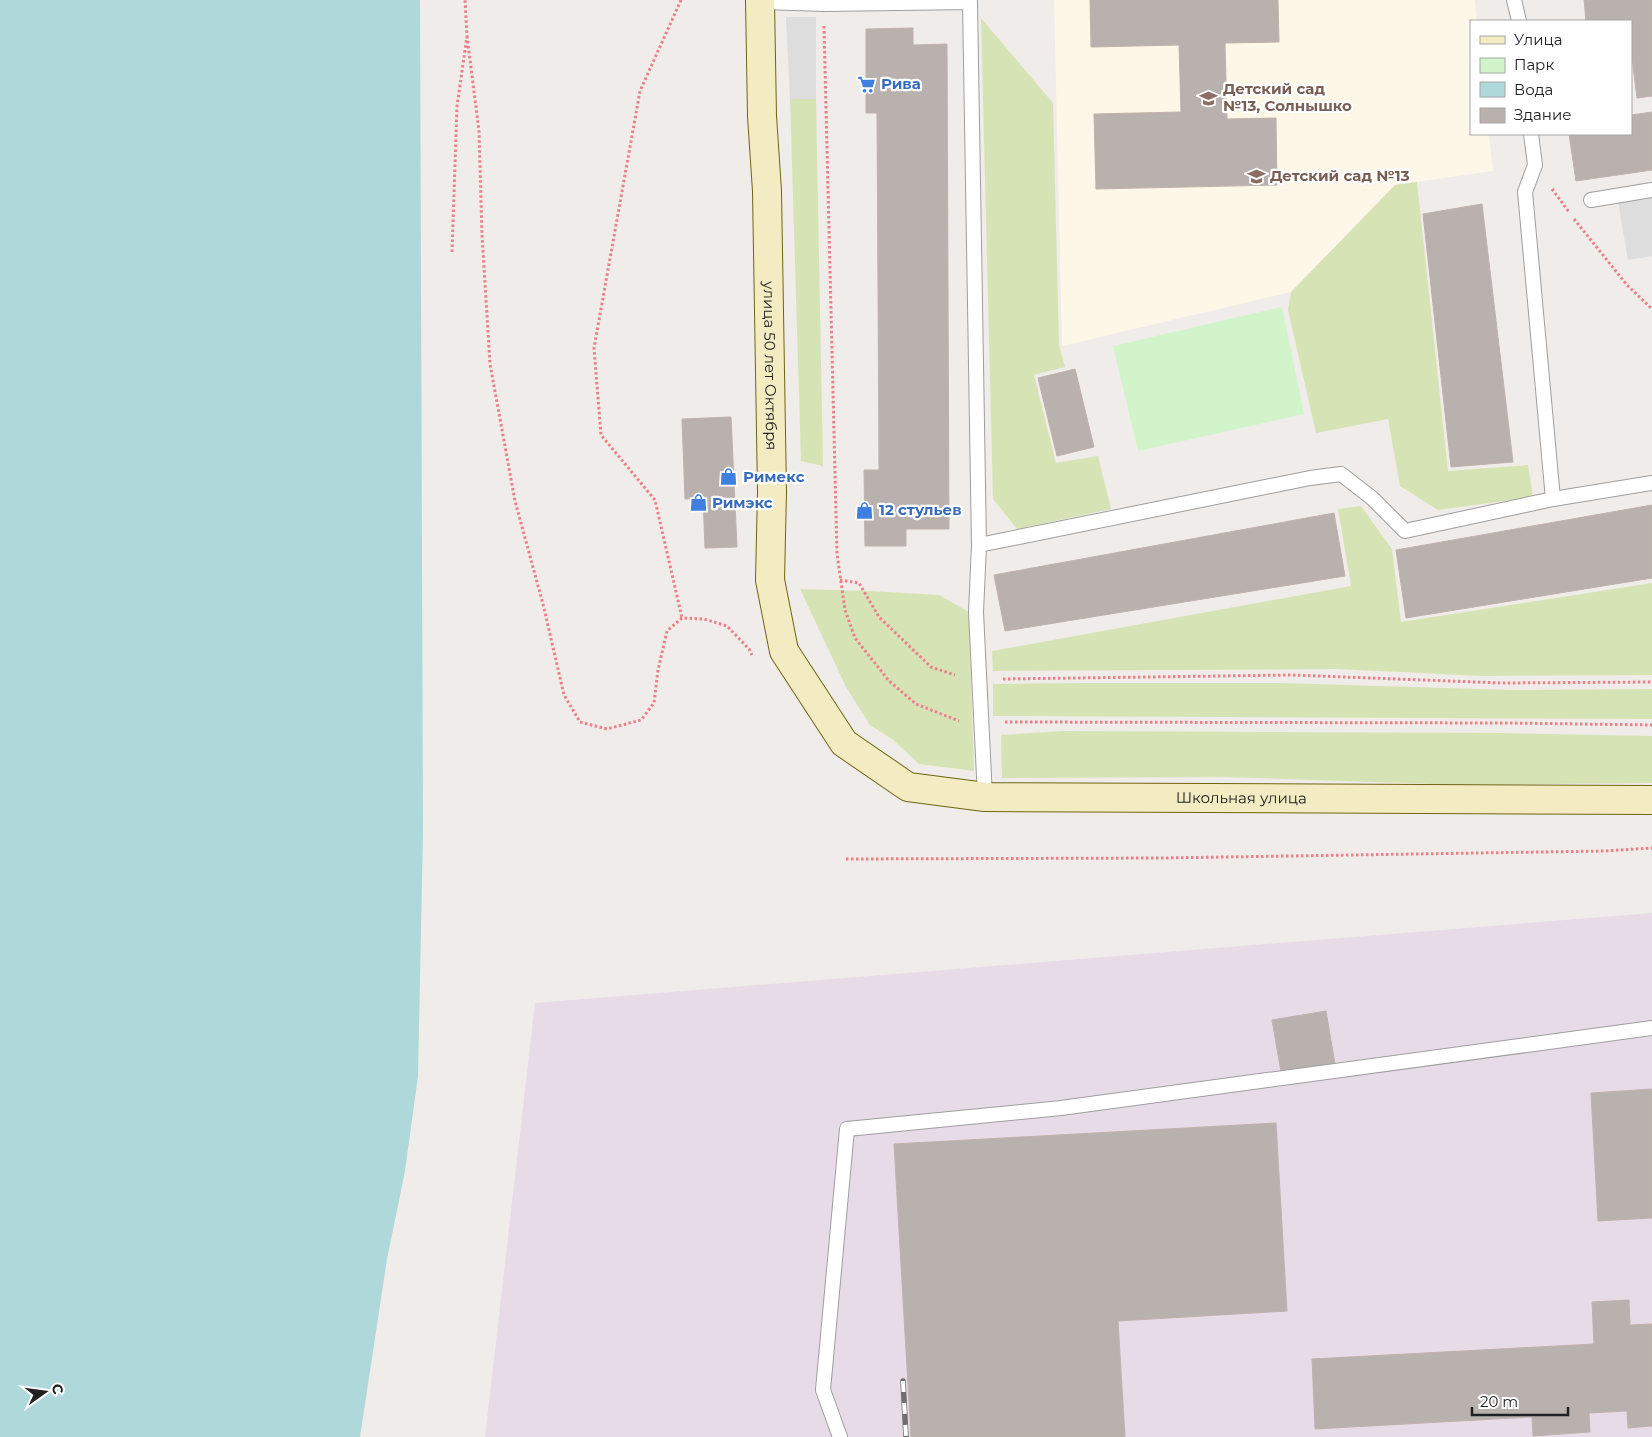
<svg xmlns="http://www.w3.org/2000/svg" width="1652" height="1437" viewBox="0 0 1652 1437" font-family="Montserrat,sans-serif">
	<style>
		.industrial { fill: #e8dbe8 }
		.education { fill: #fcf7e6 }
		.grass { fill: #d6e4b5 }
		.park { fill: #d1f4cb }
		.parking { fill: #ddd }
		.water { fill: #aed8d9 }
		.building { fill: #b9b1ae; stroke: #c0b1ac }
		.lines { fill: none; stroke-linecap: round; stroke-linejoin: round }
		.lane-casing { stroke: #9e9e9e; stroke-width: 16 }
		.secondary-casing { stroke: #6e6512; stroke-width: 30 }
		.path { stroke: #eb7f8a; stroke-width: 3; stroke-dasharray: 2.5 2.5; stroke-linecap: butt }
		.lane { stroke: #fff; stroke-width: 14 }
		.secondary { stroke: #f3ecc3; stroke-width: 28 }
		.rail-casing { stroke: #6f6f6f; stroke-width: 5.5 }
		.rail { stroke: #fff; stroke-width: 4; stroke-dasharray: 11; stroke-linecap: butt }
		.labels { text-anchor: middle; stroke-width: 4.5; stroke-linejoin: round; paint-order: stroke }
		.shop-label { font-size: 15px; font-weight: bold; fill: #366cbe; stroke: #fff; text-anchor: start }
		.education-label { font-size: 15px; font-weight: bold; fill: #785e54; stroke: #fff; text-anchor: start }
		.street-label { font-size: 15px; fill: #212121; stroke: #fff }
	</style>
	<rect width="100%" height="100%" fill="#f0ece9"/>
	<!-- industrial -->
	<path class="industrial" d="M1652,913V1437H485L535,1003Z"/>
	<!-- education -->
	<path class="education" d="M1054,0H1475L1477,21H1471V134H1489L1493,171L1395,185L1291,292L1062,346Z"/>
	<!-- grass -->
	<path class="grass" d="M981,18L1053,103L1059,345L1065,367L1034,375L1056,463L1098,456L1111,509L1017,529L993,499Z
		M790,99H816L823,466L801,461Z
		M1417,182L1448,471L1528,465L1533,497L1438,510L1400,486L1388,419L1316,433L1288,310L1291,292L1395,185Z
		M1361,506L1392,549L1401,622L1652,583V675L1482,676L1337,669L993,671L992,651L1351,586L1338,509Z
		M800,589L870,591L939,595L969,612L974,771L919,764L892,739L870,725L846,687Z
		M1084,683H1281L1512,690L1652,689V719L993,716V684Z
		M1063,731L1503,733L1652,736V783L1461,785L1224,777L1002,778L1001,735Z"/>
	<!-- park -->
	<path class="park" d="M1282,307L1304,414L1138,451L1113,346Z"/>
	<!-- parking -->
	<path class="parking" d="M786,17H816V99H790Z
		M1652,190V256L1628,260L1617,196Z"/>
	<!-- water -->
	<path class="water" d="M0,0H420L423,832L418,1076L405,1171L387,1259L360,1437H0Z"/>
	<!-- building -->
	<path class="building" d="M1090,0H1278L1279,42L1225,43L1227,119L1276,118L1277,185L1096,189L1094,114L1181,112L1179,45L1091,47Z
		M1584,0H1652V96L1637,98L1631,49V21H1586Z
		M913,28V45L947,44L949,529H906V546H865L864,470H879L877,113H866V29Z
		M1652,112V170L1576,181L1569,134H1631V115Z
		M1482,204L1513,462L1451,467L1423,214Z
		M1075,369L1094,447L1057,456L1038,378Z
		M731,417L737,547L705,548L703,498L685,499L682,419Z
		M1652,505V578L1406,618L1396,550Z
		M1334,513L1345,576L1005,631L994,575Z
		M1326,1011L1336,1070L1282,1078L1272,1020Z
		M1652,1089V1218L1598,1221L1591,1093Z
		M1276,1123L1287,1311L1118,1321L1125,1437H911L894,1144Z
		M1629,1300L1630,1325L1652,1324V1426L1628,1428L1627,1411L1589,1413L1590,1432L1533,1436L1532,1417L1315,1429L1312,1359L1594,1344L1592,1302Z"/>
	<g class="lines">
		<defs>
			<path id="lane" d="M1514,0L1519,21
				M760,2L824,4L970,2L979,545L976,612L985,797
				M1531,134L1535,165L1525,192L1553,499
				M1591,200L1652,190
				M979,545L1310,478L1341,474L1372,498L1405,531L1553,499L1652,483
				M840,1437L823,1390L847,1129L1061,1108L1652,1028"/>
			<g id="secondary">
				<path id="s1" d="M760,0L762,116L767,191L772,492L770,580L784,651L844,743L908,787L985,797L1652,800"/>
			</g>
		</defs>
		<!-- lane casing -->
		<use href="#lane" class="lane-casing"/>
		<!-- secondary casing -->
		<use href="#secondary" class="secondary-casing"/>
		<!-- path -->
		<path class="path" d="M681,0L640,91L594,348L601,435L655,500L682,618
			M824,26L837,554L845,610L855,638L889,681L916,704L959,721
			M467,36L479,131L482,235L490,364L515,501L543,604L564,695L580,722L607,729L641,720L654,703L658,670L667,631L682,618L704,619L727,626L749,649L752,655
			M1552,189L1569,212
			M1574,219L1627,285L1652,309
			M452,252L457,106L467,36L465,0
			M840,580L859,583L879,617L931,667L955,675
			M1003,679L1292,675L1502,683L1652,682
			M1005,722L1508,723L1652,725
			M846,859L1162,858L1604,851L1652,848"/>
		<!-- lane -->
		<use href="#lane" class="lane"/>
		<!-- secondary -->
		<use href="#secondary" class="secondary"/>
		<defs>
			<path id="rail" d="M903,1381L906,1437"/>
		</defs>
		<!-- rail casing -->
		<use href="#rail" class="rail-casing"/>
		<!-- rail -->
		<use href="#rail" class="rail"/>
	</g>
	<!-- icons -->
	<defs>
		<symbol id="supermarket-bare" viewBox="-9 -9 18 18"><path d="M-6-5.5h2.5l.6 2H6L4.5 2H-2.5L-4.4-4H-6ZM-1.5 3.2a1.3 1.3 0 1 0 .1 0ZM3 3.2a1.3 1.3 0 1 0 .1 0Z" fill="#3f7fe0" stroke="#fff" stroke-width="2.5" paint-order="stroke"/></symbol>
		<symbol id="school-bare" viewBox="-9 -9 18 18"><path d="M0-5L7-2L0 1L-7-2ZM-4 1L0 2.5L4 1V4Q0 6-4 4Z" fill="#8d6e63" stroke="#fff" stroke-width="2.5" paint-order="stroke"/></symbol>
		<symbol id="shop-bare" viewBox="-9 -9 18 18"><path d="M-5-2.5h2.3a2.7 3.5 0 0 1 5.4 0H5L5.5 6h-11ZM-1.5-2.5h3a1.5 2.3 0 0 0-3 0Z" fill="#3f7fe0" stroke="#fff" stroke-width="2.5" paint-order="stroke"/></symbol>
	</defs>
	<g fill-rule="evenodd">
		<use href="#supermarket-bare" x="854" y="72" width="25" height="25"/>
		<use href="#school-bare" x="1196" y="86" width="25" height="25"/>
		<use href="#school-bare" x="1244" y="164" width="25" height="25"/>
		<use href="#shop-bare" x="716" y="464" width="25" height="25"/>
		<use href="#shop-bare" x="686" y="490" width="25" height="25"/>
		<use href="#shop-bare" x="852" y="498" width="25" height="25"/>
	</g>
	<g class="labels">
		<!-- shop labels -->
		<g class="shop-label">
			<text x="881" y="89">Рива</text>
			<text x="743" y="482">Римекс</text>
			<text x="712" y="508">Римэкс</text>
			<text x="879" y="515">12 стульев</text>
		</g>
		<!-- education labels -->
		<g class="education-label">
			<text x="1223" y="94">Детский сад<tspan x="1223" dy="17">№13, Солнышко</tspan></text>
			<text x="1270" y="181">Детский сад №13</text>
		</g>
		<!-- street labels -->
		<g class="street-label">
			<text dy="5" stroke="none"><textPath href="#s1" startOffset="366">улица 50 лет Октября</textPath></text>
			<text dy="5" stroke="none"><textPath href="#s1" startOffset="1174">Школьная улица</textPath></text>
		</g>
	</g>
	<!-- legend -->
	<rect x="1470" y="20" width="162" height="115" fill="#ffffff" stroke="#a6a6a6"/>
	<rect x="1480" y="36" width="25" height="8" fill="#f3ecc3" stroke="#a6a6a6"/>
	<text x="1514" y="45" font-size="15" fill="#212121">Улица</text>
	<rect x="1480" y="58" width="25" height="15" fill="#d1f4cb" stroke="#a6a6a6"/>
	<text x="1514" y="70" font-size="15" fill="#212121">Парк</text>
	<rect x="1480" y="82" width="25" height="15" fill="#aed8d9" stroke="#a6a6a6"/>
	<text x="1514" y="95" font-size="15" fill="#212121">Вода</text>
	<rect x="1480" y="108" width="25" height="15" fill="#b9b1ae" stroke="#a6a6a6"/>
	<text x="1514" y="120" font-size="15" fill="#212121">Здание</text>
	<!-- north arrow -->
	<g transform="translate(45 1392) rotate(76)" stroke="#ffffff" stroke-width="4" paint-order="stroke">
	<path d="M0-4L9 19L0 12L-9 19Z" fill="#212121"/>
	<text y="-8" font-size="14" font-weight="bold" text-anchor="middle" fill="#212121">С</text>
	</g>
	<!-- scale -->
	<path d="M1472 1407v8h96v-8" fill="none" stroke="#212121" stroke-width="2.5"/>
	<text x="1480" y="1407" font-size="15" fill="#212121" stroke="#ffffff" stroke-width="4" paint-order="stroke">20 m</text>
</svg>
